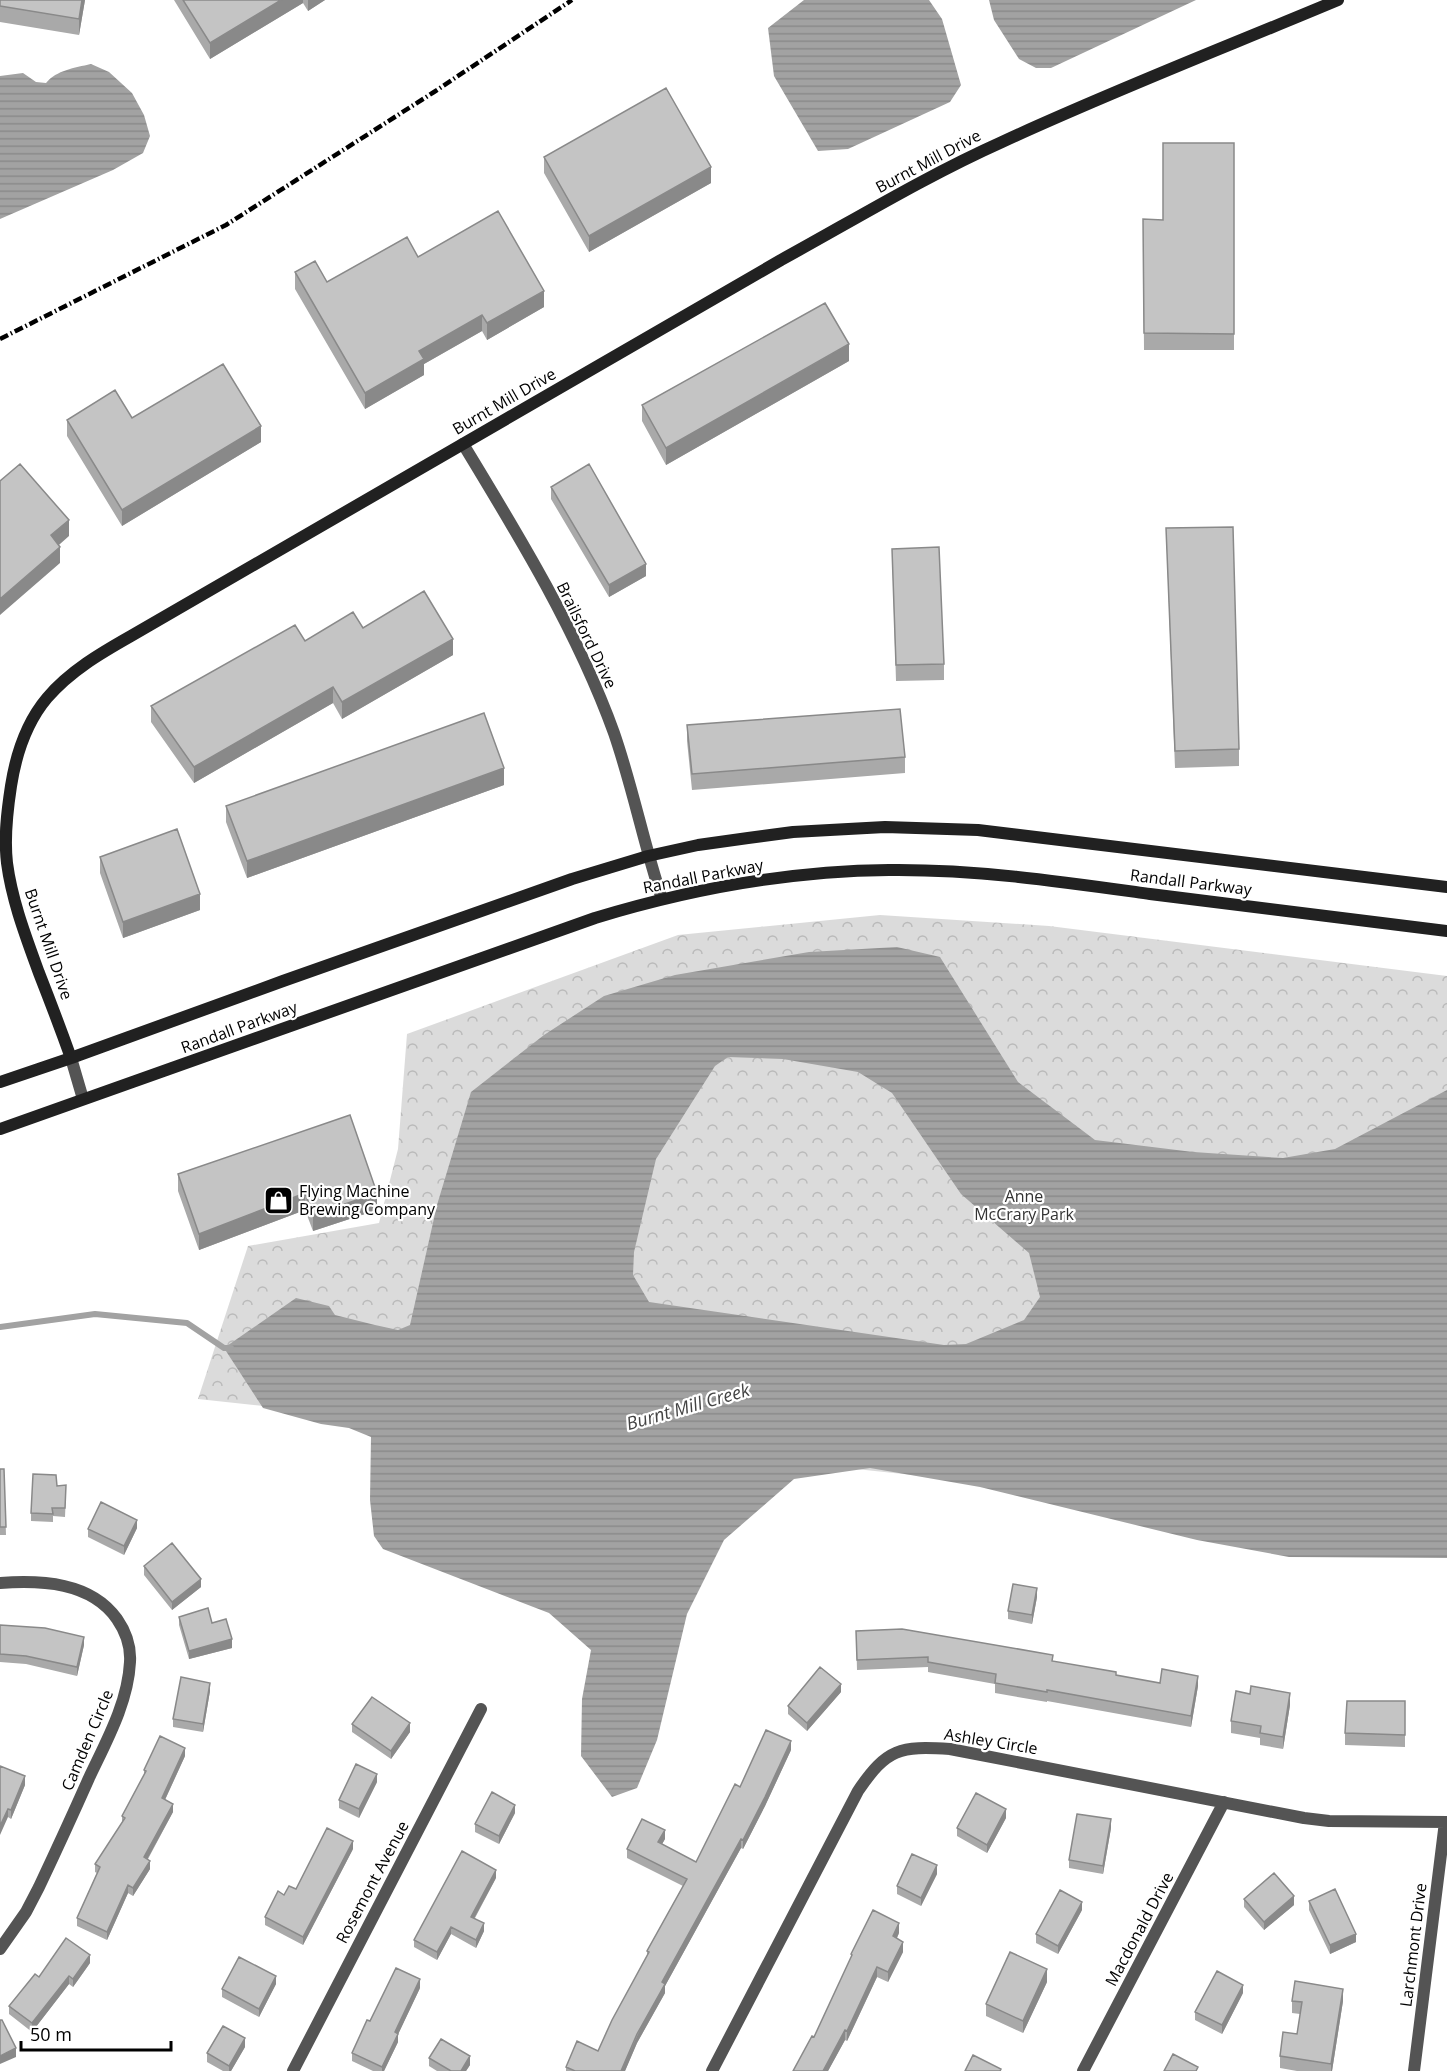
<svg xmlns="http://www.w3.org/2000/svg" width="1447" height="2071" viewBox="0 0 1447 2071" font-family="'Open Sans',sans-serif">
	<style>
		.forest { fill: url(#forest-crowns) }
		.water { fill: url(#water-rules); fill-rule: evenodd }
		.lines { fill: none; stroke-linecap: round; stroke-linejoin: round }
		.stream { stroke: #a2a2a2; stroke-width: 6 }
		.street { stroke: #545454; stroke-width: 12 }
		.secondary { stroke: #212121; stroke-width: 12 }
		.rail { stroke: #000; stroke-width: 4.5; stroke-dasharray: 9 3 1.5 3; stroke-linecap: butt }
		.wall { fill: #a9a9a9 }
		.shaded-wall { fill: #898989 }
		.building { fill: #c4c4c4; stroke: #898989; stroke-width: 1.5 }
		.labels { text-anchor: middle; stroke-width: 4.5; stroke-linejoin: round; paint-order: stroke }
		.street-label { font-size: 16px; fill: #000; stroke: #fff }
		.poi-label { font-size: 16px; fill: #000; stroke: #fff; text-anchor: start }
		.park-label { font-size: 16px; fill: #323232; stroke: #fff }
		.water-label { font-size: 18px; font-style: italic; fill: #434343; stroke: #fff }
	</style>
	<defs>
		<pattern id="forest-crowns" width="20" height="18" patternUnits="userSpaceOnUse" patternTransform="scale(1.5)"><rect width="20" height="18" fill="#dbdbdb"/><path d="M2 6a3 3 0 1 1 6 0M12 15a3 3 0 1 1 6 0" fill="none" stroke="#bababa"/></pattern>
		<pattern id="water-rules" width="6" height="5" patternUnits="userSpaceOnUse" patternTransform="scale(1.5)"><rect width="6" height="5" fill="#a2a2a2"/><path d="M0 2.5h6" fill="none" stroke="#8a8a8a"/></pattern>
	</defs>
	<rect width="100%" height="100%" fill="#fff"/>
	<!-- forest -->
	<path class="forest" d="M880,915L1049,926L1447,976V1532L198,1399L248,1246L379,1223L398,1149L407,1034L678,935Z"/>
	<!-- water -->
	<path class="water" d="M804,0H929L942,19L961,85L950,102L848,149L818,151L774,76L768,28Z
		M989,0H1196L1051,68H1036L1019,59L994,20Z
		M91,64L109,72L132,93L144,115L150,136L143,153L113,170L0,219V76L23,73L36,82L46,83C57,70 74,68 91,64Z
		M897,947L940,957L1018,1082L1095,1140L1193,1152L1283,1158L1335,1149L1447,1090V1558L1289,1557L1197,1540L980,1487L870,1468L794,1479L724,1540L687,1614L657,1740L637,1788L612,1797L581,1756L582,1699L591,1650L549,1613L383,1549L374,1536L370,1500L371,1437L349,1428L321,1424L263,1408L224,1348L296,1298L329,1306L335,1315L375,1325L398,1330L410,1325L437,1205L471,1092L544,1035L604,996L675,975L809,952ZM728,1057L783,1059L858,1072L892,1093L961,1194L1029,1253L1040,1297L1024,1320L966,1344L944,1345L649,1302L633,1275L634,1252L656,1159L715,1066Z"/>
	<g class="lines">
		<!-- stream -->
		<path class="stream" d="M0,1327L95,1314L187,1323L224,1348H231"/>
		<!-- street -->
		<path class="street" d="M463,444C519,536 577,631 614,733C633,788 644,845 662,899
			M71,1058L83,1099
			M0,1583C41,1580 91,1582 117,1619C126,1632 131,1646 130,1662C128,1703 106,1742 89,1778C73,1814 56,1851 39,1887L26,1912L0,1949
			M293,2071L481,1709
			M712,2071L858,1791C887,1748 900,1746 950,1749L1304,1818L1329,1821L1447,1822
			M1083,2071L1224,1802
			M1414,2071L1445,1822"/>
		<!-- secondary -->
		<path class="secondary" d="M71,1058C61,1030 50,1001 39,973C26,937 12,901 7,863C4,837 7,812 11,786C16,754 26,723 47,698C70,671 101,653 131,636L781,260C854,220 926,176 1002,142C1112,91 1226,47 1338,0
			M0,1082L71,1058L283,981L572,879L648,856L698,845L748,838L793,832L885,827L978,830L1447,887
			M0,1129L595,918C690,889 789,871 889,870C977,869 1064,882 1150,894C1249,907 1348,919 1447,931"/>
		<!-- rail -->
		<path class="rail" d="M0,339L226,225L434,92L572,0"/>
	</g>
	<!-- wall -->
	<path class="wall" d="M0,0H85L79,35L0,22Z
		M174,0H325L308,11L303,3L210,59Z
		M1234,143V350H1144L1143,219L1163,220Z
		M544,157L711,183L589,252L544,173Z
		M418,257L544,307L487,340L482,331L424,364V375L365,409L295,289V272L327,282Z
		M849,361L666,465L642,421V405Z
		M132,418L261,442L122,526L67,436V420Z
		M551,487L646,576L609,597L551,499Z
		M1166,528L1239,749V766L1175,768Z
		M892,549L944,664V680L896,681Z
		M363,628L453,655L342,719L333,703L194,783L151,722V706L305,641Z
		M687,725L905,757V773L692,790L687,741Z
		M504,785L247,878L226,822V806Z
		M100,857L200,910L123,938L100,873Z
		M178,1174L377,1193V1210L313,1231L305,1210L199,1250L178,1191Z
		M0,1469H4L6,1535H0Z
		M57,1486L66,1493L65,1517L53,1516V1522L31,1521V1513Z
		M137,1528L124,1555L88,1537V1529Z
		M144,1566L201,1587L172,1610L144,1575Z
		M1037,1597L1032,1624L1008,1619V1611Z
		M179,1617L212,1623L232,1648L189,1659L179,1625Z
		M0,1625L84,1645L77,1676L26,1664L0,1662Z
		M856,1631L1053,1661L1116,1676L1160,1683L1198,1686L1191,1727L1047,1701V1702L995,1693V1684L928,1672V1667L857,1670Z
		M210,1691L203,1732L173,1727V1719Z
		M841,1692L807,1731L788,1714V1706Z
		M1405,1701V1747L1345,1745V1733Z
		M1290,1705L1283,1749L1260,1745V1738L1231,1733V1721Z
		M352,1724L410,1732L391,1759L352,1732Z
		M791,1750L765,1806L743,1849L741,1848L665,1986V1993L637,2043L625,2071H566V2067L598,2051L647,1956V1951L683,1886L627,1858V1849L665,1839L662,1844L696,1862L740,1787Z
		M185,1756L165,1800L173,1812L148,1859L150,1869L133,1896L128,1893L107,1940L77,1926V1918L97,1873L95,1872V1864L122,1823V1816L144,1776V1770Z
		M0,1766L25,1785L11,1819L8,1817Z
		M377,1782L359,1818L339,1808V1800Z
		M515,1813L499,1844L475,1832V1824Z
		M1006,1818L987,1853L957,1836V1828Z
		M1111,1828L1103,1874L1069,1868V1860Z
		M353,1849L303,1945L265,1925V1917L284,1895L296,1889Z
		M937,1874L921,1906L897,1894V1886Z
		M496,1878L475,1918L484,1931L476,1948L451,1934L437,1960L414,1947V1940Z
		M1244,1899L1294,1905L1264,1930L1244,1907Z
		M1309,1901L1356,1942L1330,1954L1309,1910Z
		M1082,1910L1058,1954L1036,1943V1934Z
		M899,1933L897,1938L903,1952L888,1982L877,1977L847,2041L845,2040L828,2071H793L814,2037L851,1959V1954Z
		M90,1963L73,1987L69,1984L32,2032L9,2014V2006L39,1977Z
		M1047,1982L1023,2033L986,2016V2004Z
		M276,1984L259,2017L222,1997V1989Z
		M420,1988L398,2034V2042L384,2071H373L352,2061V2053L370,2021Z
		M1243,1993L1222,2034L1195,2020V2012Z
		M1292,2001H1343L1332,2071H1297L1280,2068V2056L1297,2034L1300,2014L1292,2013Z
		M245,2047L231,2071H223L207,2062V2053Z
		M429,2058L470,2065L466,2071H437L429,2066Z"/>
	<!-- shaded-wall -->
	<path class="shaded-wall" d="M82,0H85L79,35V19Z
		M281,0H303V3L210,59V43Z
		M308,0H325L308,11Z
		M711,167V183L589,252V236Z
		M544,291V307L487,340V323Z
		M482,315V331L424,364V375L365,409V393L419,351Z
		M849,344V361L666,465V448Z
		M261,426V442L122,526V510Z
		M69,520V536L51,552V535Z
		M60,547V563L0,615V599Z
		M646,564V576L609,597V585Z
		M453,639V655L342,719V702Z
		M333,687V703L194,783V767Z
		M504,768V785L247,878V861Z
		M200,894V910L123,938V922Z
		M305,1193V1210L199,1250V1234Z
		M377,1193V1210L313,1231V1215Z
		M137,1520V1528L124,1555V1546Z
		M201,1579V1587L172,1610V1602Z
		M1037,1588V1597L1032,1624V1615Z
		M84,1637V1645L77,1676V1667Z
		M232,1639V1648L189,1659V1651Z
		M1198,1676V1686L1191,1727V1716Z
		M210,1683V1691L203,1732V1724Z
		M841,1684V1692L807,1731V1723Z
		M1290,1693V1705L1283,1749V1737Z
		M410,1723V1732L391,1759V1751Z
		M791,1741V1750L765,1806L743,1849V1840Z
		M185,1748V1756L162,1806V1798Z
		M377,1774V1782L359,1818V1809Z
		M25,1776V1785L11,1819V1810Z
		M173,1804V1812L144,1865V1857Z
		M515,1805V1813L499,1844V1836Z
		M8,1809V1817L0,1835V1826Z
		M1006,1809V1818L987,1853V1845Z
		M1111,1819V1828L1103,1874V1866Z
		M665,1830V1839L658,1851V1842Z
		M741,1839V1848L665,1986V1993L637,2043L625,2071H621L662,1982Z
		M353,1841V1849L303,1945V1937Z
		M150,1861V1869L133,1896V1888Z
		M937,1865V1874L921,1906V1898Z
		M496,1870V1878L471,1924V1917Z
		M128,1885V1893L107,1940V1932Z
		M1294,1896V1905L1264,1930V1922Z
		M1082,1902V1910L1058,1954V1946Z
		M484,1923V1931L476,1948V1940Z
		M899,1923V1933L893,1946V1936Z
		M451,1927V1934L437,1960V1952Z
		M1356,1934V1942L1330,1954V1945Z
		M903,1942V1952L888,1982V1972Z
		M90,1955V1963L73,1987V1979Z
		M877,1967V1977L847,2041V2031Z
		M1047,1969V1982L1023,2033V2021Z
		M69,1976V1984L32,2032V2023Z
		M276,1976V1984L259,2017V2009Z
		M420,1979V1988L395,2041V2032Z
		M1243,1985V1993L1222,2034V2025Z
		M1343,1989V2001L1332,2071H1331V2064Z
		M845,2030V2040L828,2071H823Z
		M398,2034V2042L384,2071H382V2067Z
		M245,2038V2047L231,2071H229V2066Z
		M16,2048V2057L0,2064V2056Z
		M470,2056V2065L466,2071H461Z"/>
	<!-- building -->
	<path class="building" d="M0,0H82L79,19L0,6Z
		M183,0H281L210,43Z
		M666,88L711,167L589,236L544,157Z
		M1163,143H1234V334L1144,333L1143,219L1163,220Z
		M498,211L544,291L487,323L482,315L419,351L424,359L365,393L295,272L315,261L327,282L407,237L418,257Z
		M825,303L849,344L666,448L642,405Z
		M223,364L261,426L122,510L67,420L115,390L132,418Z
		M20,464L69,520L51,535L60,547L0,599V481Z
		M589,464L646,564L609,585L551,487Z
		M1233,527L1239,749L1175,751L1166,528Z
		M939,547L944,664L896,665L892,549Z
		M424,591L453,639L342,702L333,687L194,767L151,706L295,625L305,641L353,612L363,628Z
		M900,709L905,757L692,774L687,725Z
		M484,713L504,768L247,861L226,806Z
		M177,829L200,894L123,922L100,857Z
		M350,1115L377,1193L313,1215L305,1193L199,1234L178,1174Z
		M0,1469H4L6,1527H0Z
		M33,1474L56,1475L57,1486L66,1485L65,1508H52L53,1514L31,1513Z
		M101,1502L137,1520L124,1546L88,1529Z
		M172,1543L201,1579L172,1602L144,1566Z
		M1013,1584L1037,1588L1032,1615L1008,1611Z
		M208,1608L212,1623L226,1619L232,1639L189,1651L179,1617Z
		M0,1625L45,1628L84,1637L77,1667L26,1656L0,1654Z
		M902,1629L1053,1655L1052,1661L1116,1672V1675L1160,1683L1162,1669L1198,1676L1191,1716L1047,1690V1692L995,1683L996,1674L928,1662V1657L857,1660L856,1631Z
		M820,1667L841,1684L807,1723L788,1706Z
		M181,1677L210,1683L203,1724L173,1719Z
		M1251,1686L1290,1693L1283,1737L1260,1733L1261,1726L1231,1721L1236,1691L1250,1694Z
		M372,1697L410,1723L391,1751L352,1724Z
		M1347,1701H1405V1735L1345,1733Z
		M766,1730L791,1741L765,1797L743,1840L741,1839L662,1982L665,1984L637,2034L621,2071H575L566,2067L577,2041L598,2051L612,2020L649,1952L647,1951L687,1879L627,1849L642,1819L665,1830L658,1842L696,1862L735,1784L740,1787Z
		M160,1736L185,1748L162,1798L173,1804L144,1857L150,1861L133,1888L128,1885L107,1932L77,1918L100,1867L95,1864L125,1818L122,1816L146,1771L144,1770Z
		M356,1764L377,1774L359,1809L339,1800Z
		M0,1766L25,1776L11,1810L8,1809L0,1826Z
		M492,1792L515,1805L499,1836L475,1824Z
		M976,1793L1006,1809L987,1845L957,1828Z
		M1077,1814L1111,1819L1103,1866L1069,1860Z
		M327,1828L353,1841L303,1937L265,1917L278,1891L284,1895L289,1886L296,1889Z
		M462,1851L496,1870L471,1917L484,1923L476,1940L451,1927L437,1952L414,1940Z
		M912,1854L937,1865L921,1898L897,1886Z
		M1274,1873L1294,1896L1264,1922L1244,1899Z
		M1335,1889L1356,1934L1330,1945L1309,1901Z
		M1060,1890L1082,1902L1058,1946L1036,1934Z
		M873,1910L899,1923L893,1936L903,1942L888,1972L877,1967L847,2031L845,2030L823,2071H793L812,2036L814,2037L852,1955L851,1954Z
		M66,1938L90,1955L73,1979L69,1976L32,2023L9,2006L35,1974L39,1977Z
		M1010,1952L1047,1969L1023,2021L986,2004Z
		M239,1957L276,1976L259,2009L222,1989Z
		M396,1968L420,1979L395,2032L398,2034L382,2067L352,2053L367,2020L370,2021Z
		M1217,1971L1243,1985L1222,2025L1195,2012Z
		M1295,1981L1343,1989L1331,2064L1280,2056L1283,2032L1297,2034L1302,2002L1292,2001Z
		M0,2020H2L16,2048L0,2056Z
		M223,2026L245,2038L229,2066L207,2053Z
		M441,2039L470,2056L461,2071H451L429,2058Z
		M1173,2054L1198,2067L1196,2071H1164Z
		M973,2055L1001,2069L1000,2071H965Z"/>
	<!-- icons -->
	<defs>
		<symbol id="shop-square" viewBox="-11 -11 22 22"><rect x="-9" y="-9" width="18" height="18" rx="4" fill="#000" stroke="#fff"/><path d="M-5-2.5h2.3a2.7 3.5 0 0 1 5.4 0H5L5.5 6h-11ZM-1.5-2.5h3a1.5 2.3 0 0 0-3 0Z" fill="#fff"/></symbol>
	</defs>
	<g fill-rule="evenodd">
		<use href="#shop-square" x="262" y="1184" width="33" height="33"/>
	</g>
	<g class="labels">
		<!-- street labels -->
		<g class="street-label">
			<text transform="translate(928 161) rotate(-28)" y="6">Burnt Mill Drive</text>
			<text transform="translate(504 401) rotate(-30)" y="6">Burnt Mill Drive</text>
			<text transform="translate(587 635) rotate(64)" y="6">Brailsford Drive</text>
			<text transform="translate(703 876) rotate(-11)" y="6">Randall Parkway</text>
			<text transform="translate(1191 882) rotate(7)" y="6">Randall Parkway</text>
			<text transform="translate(49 944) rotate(71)" y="6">Burnt Mill Drive</text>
			<text transform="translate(239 1027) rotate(-20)" y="6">Randall Parkway</text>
			<text transform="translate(87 1740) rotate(-67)" y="6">Camden Circle</text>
			<text transform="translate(991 1741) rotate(9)" y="6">Ashley Circle</text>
			<text transform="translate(372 1882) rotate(-62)" y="6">Rosemont Avenue</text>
			<text transform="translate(1139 1929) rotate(-62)" y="6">Macdonald Drive</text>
			<text transform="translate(1413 1945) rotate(-83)" y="6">Larchmont Drive</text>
		</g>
		<!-- poi labels -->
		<g class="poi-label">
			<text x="299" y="1197">Flying Machine<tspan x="299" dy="18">Brewing Company</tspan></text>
		</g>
		<!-- park labels -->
		<g class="park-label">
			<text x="1024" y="1202">Anne<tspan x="1024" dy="18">McCrary Park</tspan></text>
		</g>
		<!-- water labels -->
		<g class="water-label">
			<text transform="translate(688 1407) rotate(-16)" y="6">Burnt Mill Creek</text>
		</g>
	</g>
	<!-- scale -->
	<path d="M21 2041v9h150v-9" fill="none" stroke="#000000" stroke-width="3"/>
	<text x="30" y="2041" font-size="18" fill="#000000" stroke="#ffffff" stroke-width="4.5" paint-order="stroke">50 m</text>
</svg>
